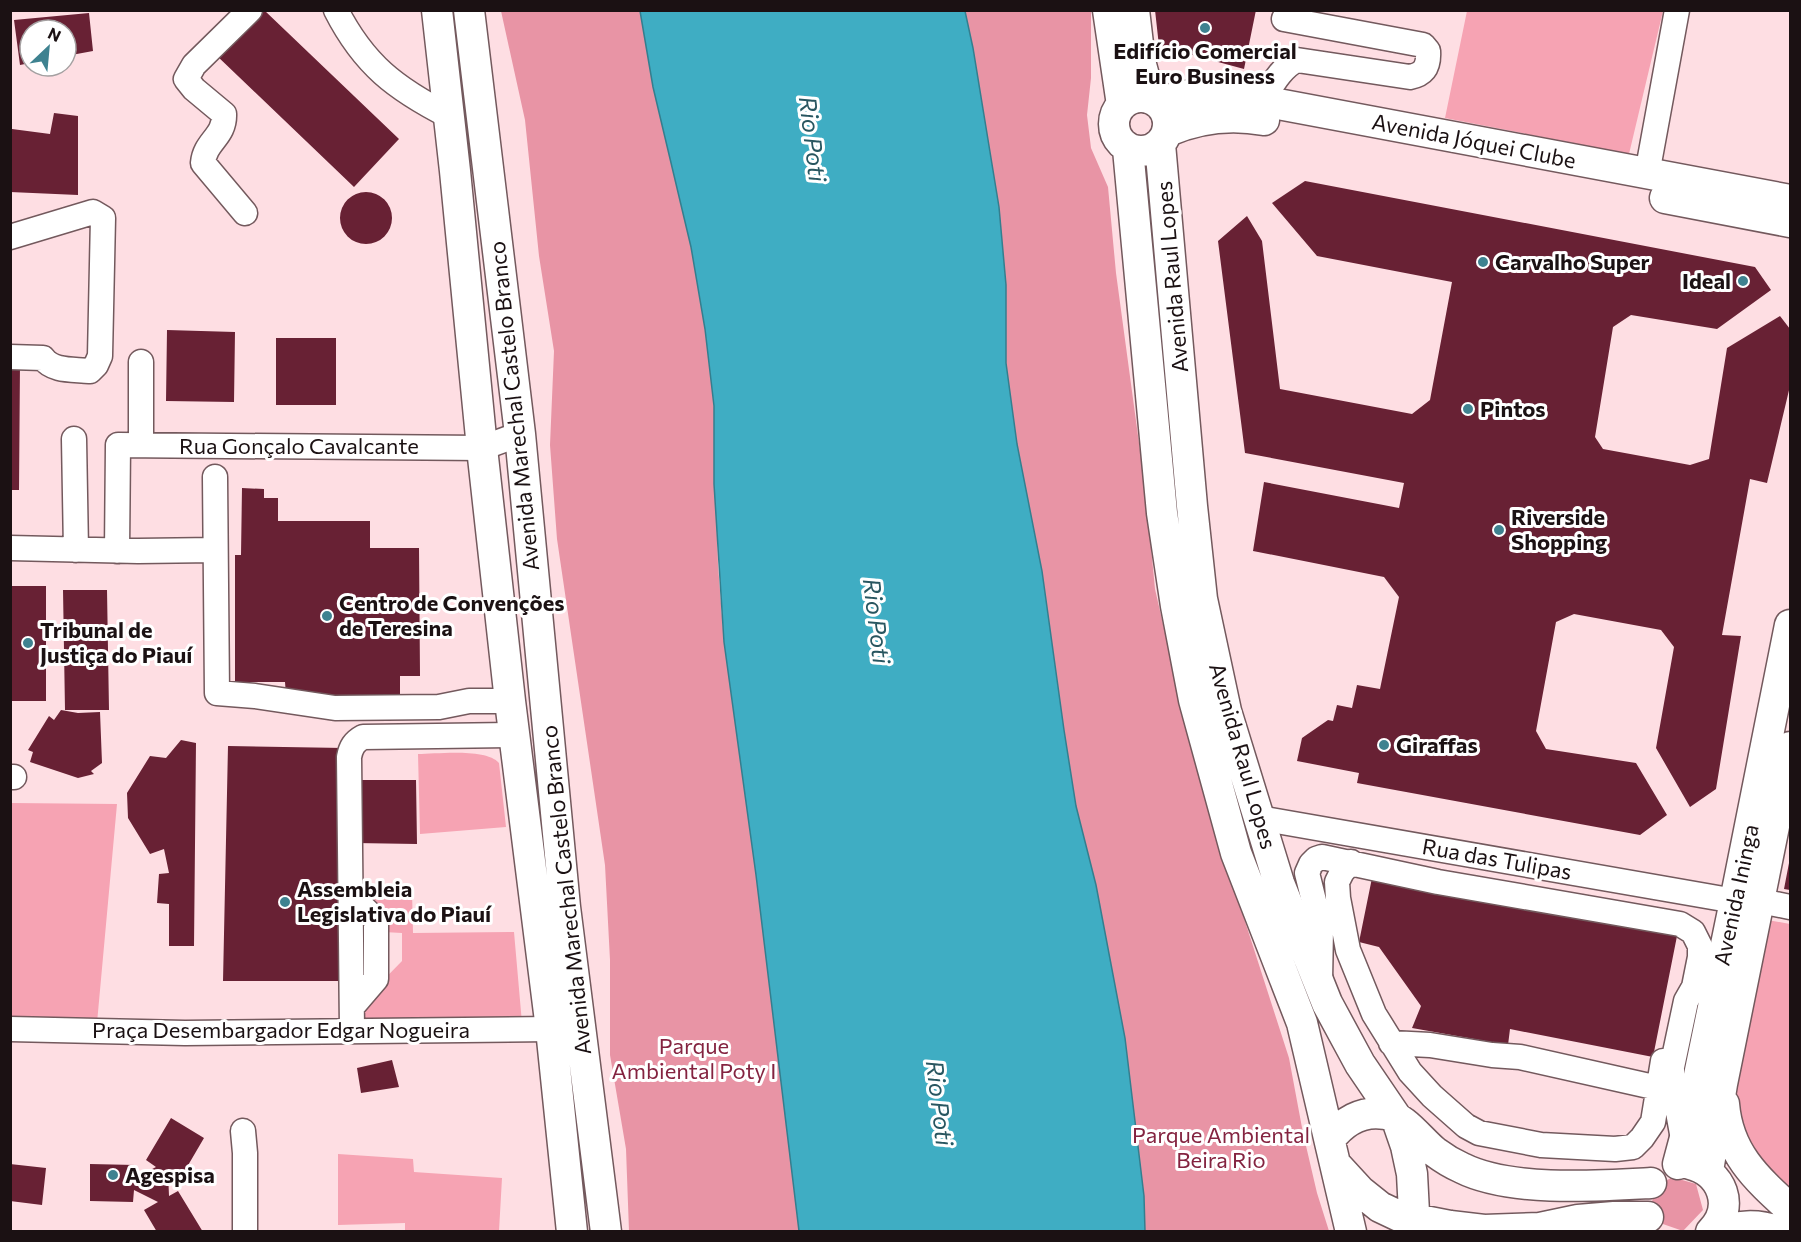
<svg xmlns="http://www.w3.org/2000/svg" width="1801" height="1242" viewBox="0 0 1801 1242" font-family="Commissioner,sans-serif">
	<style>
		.green { fill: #f6a3b3 }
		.forest { fill: #e894a5 }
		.water { fill: #3fadc3; stroke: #347e8e; stroke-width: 1.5 }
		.building { fill: #682134 }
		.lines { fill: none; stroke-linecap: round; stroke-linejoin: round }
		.minor-casing { stroke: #73595d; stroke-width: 27 }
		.major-casing { stroke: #73595d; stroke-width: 33 }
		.minor { stroke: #fff; stroke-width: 24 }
		.major { stroke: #fff; stroke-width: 30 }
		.poi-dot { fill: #3e8290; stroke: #fff; stroke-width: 2 }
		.labels { text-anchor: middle; stroke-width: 6; stroke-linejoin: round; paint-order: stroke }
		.poi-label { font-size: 22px; font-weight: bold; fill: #1b1113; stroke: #fff; text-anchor: start }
		.street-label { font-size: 22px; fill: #1b1113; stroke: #fff }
		.park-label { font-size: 22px; fill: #842340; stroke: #fff }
		.water-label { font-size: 24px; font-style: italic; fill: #285660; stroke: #fff }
	</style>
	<rect width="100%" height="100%" fill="#fedee3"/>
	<!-- green -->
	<path class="green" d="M1467,11H1663L1629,154L1445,118Z
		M418,754C437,754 486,748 499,763L506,827L420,834Z
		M11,803L117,804L97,1023L11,1022Z
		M353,891H412L413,933L514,932L522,1023L355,1024V1009L402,961V933L384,932Z
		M1762,919L1790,924V1195L1748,1159L1731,1090Z
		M338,1154L413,1159L414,1172L502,1178L499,1231H405V1223L338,1225Z"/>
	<!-- forest -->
	<path class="forest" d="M501,11H640L653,87L691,247L705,329L714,406L718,565L724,642L756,875L799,1231H629L626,1149L610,1055V960L605,865L557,539L550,445L554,351L539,256L525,120Z
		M965,11H1091V78L1087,115L1091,148L1108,187L1116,273L1146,495L1155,589L1173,668L1223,853L1289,1058L1303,1133L1317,1193L1329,1231H1145L1144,1196L1134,1118L1096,885L1076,806L1064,730L1042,571L1017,444L1006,363V285L999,207L973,48Z
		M1672,1177L1696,1184L1703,1210L1683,1231L1660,1223L1652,1201L1660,1185Z"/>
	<!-- water -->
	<path class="water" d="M640,11H965L973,48L999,207L1006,285V363L1017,444L1042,571L1064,730L1076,806L1096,885L1125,1038L1144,1196L1145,1231H799L756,875L724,642L714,484V406L705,329L691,247L653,87Z"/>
	<!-- building -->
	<path class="building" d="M264,10L399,139L354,187L215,54Z
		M1155,10H1256L1244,69L1159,46Z
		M89,13L93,51L66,56V30H30V63L20,65L14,20Z
		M54,113L78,116V195L10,192V133L12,129L50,134Z
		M1305,181L1755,267L1771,290L1717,329L1631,315L1613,327L1595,437L1603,449L1690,465L1709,459L1727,348L1780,316L1790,329V386L1767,483L1750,479L1722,635L1741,636L1716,789L1690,807L1656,748L1674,647L1661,630L1574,614L1556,622L1536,731L1546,749L1636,763L1667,815L1640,835L1357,783L1359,773L1297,761L1302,738L1328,720L1333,721L1337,705L1352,708L1357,685L1380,689L1399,597L1384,577L1253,551L1264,482L1399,508L1404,483L1245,453L1218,241L1247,216L1262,241L1280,389L1412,414L1430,400L1452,282L1317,256L1272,203Z
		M340 218a26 26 0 1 1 52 0a26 26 0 1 1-52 0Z
		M167,330L235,332L234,402L166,401Z
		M276,338H336V405H276Z
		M10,362H20L19,490H10Z
		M242,488L264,489V498H278V521H370V548H419L420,676H400V695H286L285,682H235V555H241Z
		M10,586H46V701H10Z
		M63,590H107L109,710H65Z
		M61,710L78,713L100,712L102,763L91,771L94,774L78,778L30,762L33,752L28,750L49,716L54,720Z
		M181,740L196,743L194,946H169V904L157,903L159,874L169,873L164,849L150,854L128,818L127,793L150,756L166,758Z
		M228,746L344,748L347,981H223Z
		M354,780H416L417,844L355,843Z
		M1789,863H1790V890L1784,889Z
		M1373,873L1678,931L1653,1057L1510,1029L1508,1045L1412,1028L1421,1006L1379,947L1359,942Z
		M392,1060L399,1087L361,1093L357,1068Z
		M171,1118L204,1138L180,1179L168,1172L169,1196L178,1191L203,1232H157L144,1210L158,1202L134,1190L133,1202L90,1201V1164L135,1165V1178L156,1167L146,1160Z
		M10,1164L46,1168L42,1205L10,1201Z"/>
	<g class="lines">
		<defs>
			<path id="minor" d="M336,10C364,65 396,89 449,116
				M1262,101C1271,87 1281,67 1297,60L1410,77C1425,74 1429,66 1428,51L1423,45L1284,19
				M1647,174L1677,10
				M245,213L203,163C205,141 225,137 224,114L194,89L186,79L194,65L250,10
				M10,237L93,212L103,218L100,356L96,365L90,371C74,369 53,372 43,358L10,357
				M74,439L76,550
				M141,445V362
				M215,477L217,693L255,696L335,708L439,707L469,701H510
				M10,548L138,551L215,550
				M117,551L118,445L482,448L520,434
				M10,777H14
				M1259,818L1735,901
				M1351,862L1342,872L1337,882L1338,898L1348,950L1374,1014L1410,1072L1432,1096L1466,1126L1479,1133L1541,1145L1615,1149L1633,1147L1642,1138L1653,1122L1663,1061
				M351,896L376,920V979L352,1007
				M1760,901L1790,907
				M1320,981L1321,929L1307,873L1311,864L1316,859L1322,857L1438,882L1680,924L1693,932L1700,946V957L1694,987L1686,1001L1672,1067V1079L1683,1139
				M10,1029L185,1033L551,1029
				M352,1030L349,757C351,747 354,742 363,737L514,735
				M1391,1043L1430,1045L1492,1055L1520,1057L1658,1088
				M243,1131L245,1153V1232"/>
			<path id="major" d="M437,10L455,171L482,448L510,701L551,1029L572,1232
				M469,10L520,434L565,907L606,1232
				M1108,10L1122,105
				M1134,10L1140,61L1150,98
				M1114 124a27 27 0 1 1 54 0a27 27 0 1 1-54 0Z
				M1158,103L1182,96L1209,94L1262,101L1790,200
				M1168,131C1198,118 1231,114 1264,120
				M1160,144L1192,506L1202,599L1226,711L1279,883L1327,1003L1360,1064L1396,1117L1406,1146L1412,1174L1415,1232
				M1128,149L1162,513L1176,606L1194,700L1236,853L1302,1023L1351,1232
				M1665,198L1790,222
				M1724,1104C1728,1153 1756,1178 1790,1209
				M1330,1139C1343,1122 1362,1110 1385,1114C1405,1117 1419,1139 1435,1152C1443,1158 1453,1164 1462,1168C1510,1192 1597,1186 1651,1183
				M1678,1164L1690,1119L1735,901L1790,625
				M1690,1164C1722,1172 1736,1207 1711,1232
				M1337,1166L1360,1191L1380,1207L1399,1216L1450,1226L1484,1230L1540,1228L1578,1220L1614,1217H1648
				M1708,1171L1722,1084L1790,747
				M1717,1232C1734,1226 1760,1223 1777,1232"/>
		</defs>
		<!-- minor casing -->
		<use href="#minor" class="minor-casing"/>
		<!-- major casing -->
		<use href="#major" class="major-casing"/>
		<!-- minor -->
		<use href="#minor" class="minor"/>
		<!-- major -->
		<use href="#major" class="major"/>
	</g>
	<!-- markers -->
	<g class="poi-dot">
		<circle cx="1205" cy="28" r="6"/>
		<circle cx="1483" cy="262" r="6"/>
		<circle cx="1743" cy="281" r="6"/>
		<circle cx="1468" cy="409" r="6"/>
		<circle cx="1499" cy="530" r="6"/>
		<circle cx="327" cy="616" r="6"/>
		<circle cx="28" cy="643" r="6"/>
		<circle cx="1384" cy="745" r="6"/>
		<circle cx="285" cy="902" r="6"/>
		<circle cx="113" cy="1175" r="6"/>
	</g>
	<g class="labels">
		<!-- poi labels -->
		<g class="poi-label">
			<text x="1205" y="59" text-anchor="middle">Edifício Comercial<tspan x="1205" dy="25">Euro Business</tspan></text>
			<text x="1495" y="270">Carvalho Super</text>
			<text x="1731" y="289" text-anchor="end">Ideal</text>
			<text x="1480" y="417">Pintos</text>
			<text x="1511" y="525">Riverside<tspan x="1511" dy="25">Shopping</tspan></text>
			<text x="339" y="611">Centro de Convenções<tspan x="339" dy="25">de Teresina</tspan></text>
			<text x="40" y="638">Tribunal de<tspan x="40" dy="25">Justiça do Piauí</tspan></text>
			<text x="1396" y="753">Giraffas</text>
			<text x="297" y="897">Assembleia<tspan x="297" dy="25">Legislativa do Piauí</tspan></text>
			<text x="125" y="1183">Agespisa</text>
		</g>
		<!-- street labels -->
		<g class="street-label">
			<text transform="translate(1474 141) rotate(11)" y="8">Avenida Jóquei Clube</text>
			<text transform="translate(1172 277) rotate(-95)" y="8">Avenida Raul Lopes</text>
			<text transform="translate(514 406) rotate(-96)" y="8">Avenida Marechal Castelo Branco</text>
			<text x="299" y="454">Rua Gonçalo Cavalcante</text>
			<text transform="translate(1243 756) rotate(74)" y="8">Avenida Raul Lopes</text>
			<text transform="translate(1497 859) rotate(10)" y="8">Rua das Tulipas</text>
			<text transform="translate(566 890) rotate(-96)" y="8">Avenida Marechal Castelo Branco</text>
			<text transform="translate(1736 895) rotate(-78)" y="8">Avenida Ininga</text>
			<text x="281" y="1038">Praça Desembargador Edgar Nogueira</text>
		</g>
		<!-- park labels -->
		<g class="park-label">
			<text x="694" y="1054">Parque<tspan x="694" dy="25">Ambiental Poty I</tspan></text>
			<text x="1221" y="1143">Parque Ambiental<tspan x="1221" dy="25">Beira Rio</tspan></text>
		</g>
		<!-- water labels -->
		<g class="water-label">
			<text transform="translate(812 139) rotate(83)" y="8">Rio Poti</text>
			<text transform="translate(876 621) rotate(83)" y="8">Rio Poti</text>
			<text transform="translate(939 1103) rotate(83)" y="8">Rio Poti</text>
		</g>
	</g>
	<!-- border -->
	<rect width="1801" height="1242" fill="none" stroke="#1b1113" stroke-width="24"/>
	<!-- north arrow -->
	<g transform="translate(48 48) rotate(26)"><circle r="28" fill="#ffffff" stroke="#a4a0a1" stroke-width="1.5"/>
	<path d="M0-4.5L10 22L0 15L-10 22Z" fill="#3e8290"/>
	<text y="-9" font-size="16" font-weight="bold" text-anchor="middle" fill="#1b1113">N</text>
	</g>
</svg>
